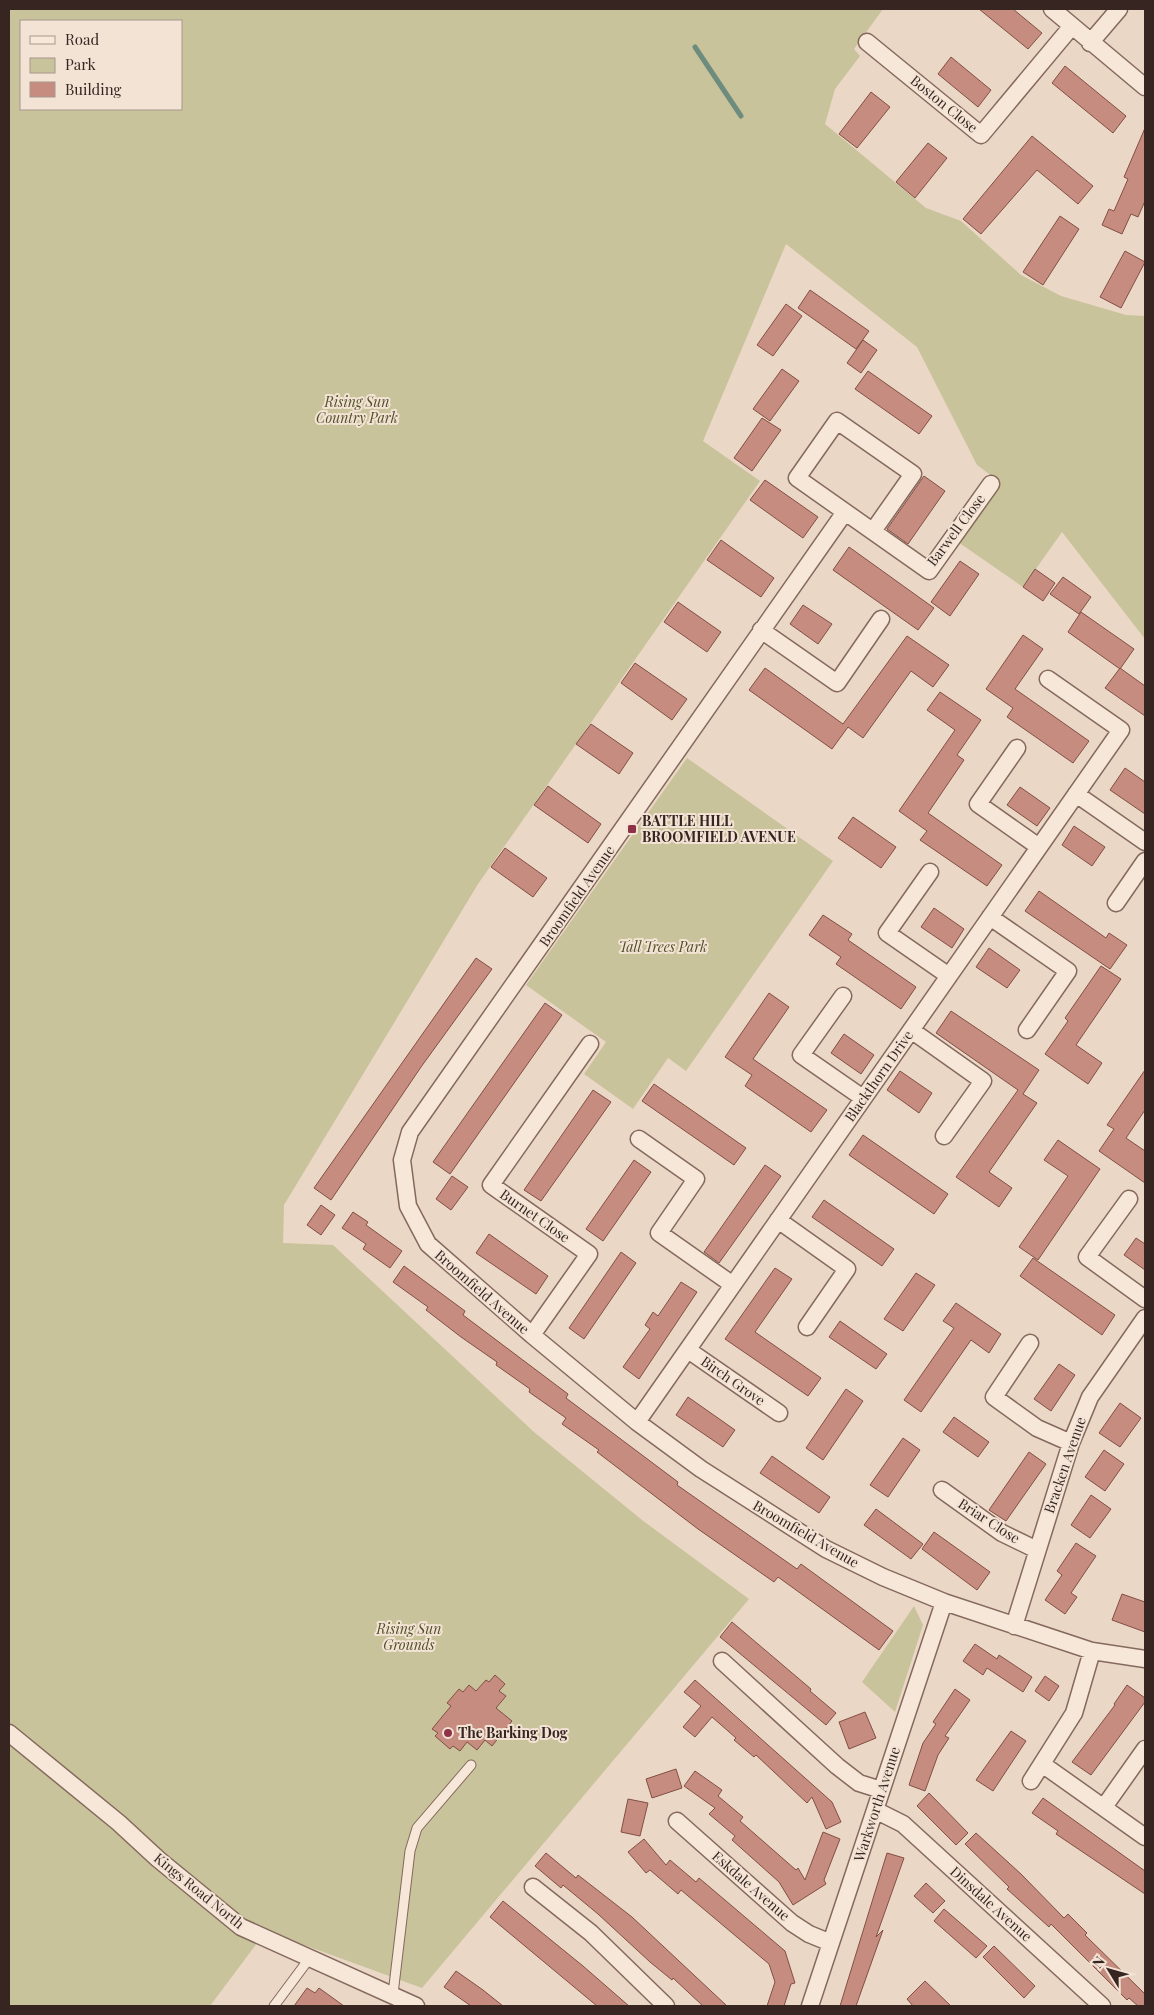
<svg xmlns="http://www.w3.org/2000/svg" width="1154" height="2015" viewBox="0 0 1154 2015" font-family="'Playfair Display',serif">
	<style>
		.green { fill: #c8c39b; fill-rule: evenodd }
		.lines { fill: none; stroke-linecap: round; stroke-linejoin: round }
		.stream { stroke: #6e8c7e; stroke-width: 5 }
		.building { fill: #c68c7f; stroke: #824f45 }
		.lane-casing { stroke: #85695d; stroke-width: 11 }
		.street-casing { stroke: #85695d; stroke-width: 19 }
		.lane { stroke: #f6e7d9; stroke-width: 9 }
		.street { stroke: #f6e7d9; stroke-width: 16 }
		.poi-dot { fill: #8f3248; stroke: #f3e3d5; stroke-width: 2 }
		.labels { text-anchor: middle; stroke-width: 4; stroke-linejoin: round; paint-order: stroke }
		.street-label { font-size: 14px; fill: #362520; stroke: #f3e3d5 }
		.park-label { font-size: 14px; font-style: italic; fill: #505128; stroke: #f3e3d5 }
		.poi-label { font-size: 14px; font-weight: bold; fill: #362520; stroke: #f3e3d5; text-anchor: start }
	</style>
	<rect width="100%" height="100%" fill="#ebd7c6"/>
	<!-- green -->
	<path class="green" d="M9,9H883L854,49L860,56L835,89L825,124L926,208L961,221L1021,275L1061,296L1126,315L1145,316V639L1062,532L1023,587L958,542L1000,482L977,465L917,347L786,244L703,441L760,481L478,884L284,1205L283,1243L333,1245L534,1432L642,1520L749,1599L422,1988L266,1931L210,2006H9ZM21,21H181V109H21Z
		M687,758L833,861L686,1071L668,1058L633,1109L584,1074L606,1042L526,985Z
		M914,1606L923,1625L895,1712L862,1682Z"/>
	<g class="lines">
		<!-- stream -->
		<path class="stream" d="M695,47L741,116"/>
	</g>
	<!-- building -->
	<path class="building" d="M979,9H1013L1042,33L1028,49Z
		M951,57L991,90L978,107L938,74Z
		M1065,66L1126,116L1113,133L1052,83Z
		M871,92L890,107L857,148L839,134Z
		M1145,128V201L1138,217L1131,214L1122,234L1102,225L1109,209L1114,211L1128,179L1124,177Z
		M1032,136L1093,186L1078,204L1037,170L981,234L963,219Z
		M928,143L947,158L915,198L896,182Z
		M1060,216L1079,229L1043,285L1023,272Z
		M1125,251L1145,262L1121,308L1100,297Z
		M810,290L869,331L856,349L798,308Z
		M786,304L802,316L773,356L757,345Z
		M863,340L877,350L861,373L847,363Z
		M782,369L799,381L770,421L753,409Z
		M868,371L932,416L919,434L855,389Z
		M762,418L781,430L752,471L734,458Z
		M924,476L945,491L908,544L887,529Z
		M765,480L818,517L803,538L750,500Z
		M721,540L774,578L761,597L707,560Z
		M849,547L934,608L918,630L833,570Z
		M960,561L979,574L950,616L931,602Z
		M1035,569L1055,583L1043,601L1023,587Z
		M1063,577L1091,597L1079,614L1050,594Z
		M678,602L721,632L707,652L664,622Z
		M803,605L832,624L818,644L790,624Z
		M1081,612L1134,649L1120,669L1068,632Z
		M1023,635L1043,649L1015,689L1089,741L1073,763L1007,717L1013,708L986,689Z
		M907,636L949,665L933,687L911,671L863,738L848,727L832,749L749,690L765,668L843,724Z
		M635,663L687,699L672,720L621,683Z
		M1120,668L1145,686V716L1105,688Z
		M940,692L981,720L957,755L964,760L928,813L1002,865L987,886L920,840L927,831L899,811L955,730L927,710Z
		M591,724L633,753L619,774L576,744Z
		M1125,768L1145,782V814L1110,790Z
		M548,786L601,824L588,843L534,805Z
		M1020,787L1050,808L1037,826L1007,805Z
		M853,817L896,847L881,868L838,838Z
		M1074,826L1105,847L1092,866L1062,845Z
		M505,848L547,878L533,897L491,867Z
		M1039,891L1106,938L1109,933L1127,945L1110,969L1025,911Z
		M934,908L964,929L952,948L921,927Z
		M823,915L852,934L848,940L916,987L901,1009L836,964L841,957L809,935Z
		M989,948L1020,970L1007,988L976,967Z
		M476,958L492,969L421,1067L331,1200L314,1188Z
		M1101,966L1121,979L1076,1045L1102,1063L1088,1084L1045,1054L1068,1021L1065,1018Z
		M769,993L789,1007L753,1059L827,1110L811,1132L745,1086L752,1075L725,1057Z
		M545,1003L562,1015L450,1174L433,1162Z
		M951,1011L1039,1070L1023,1094L1037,1103L989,1172L1012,1188L999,1207L956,1177L1018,1090L936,1033Z
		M844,1034L874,1055L861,1074L831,1053Z
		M1145,1070V1110L1126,1138L1145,1151V1183L1099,1151L1114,1129L1107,1125Z
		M900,1071L932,1093L919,1113L887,1090Z
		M654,1084L746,1148L734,1165L642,1101Z
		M593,1090L611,1102L541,1201L524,1190Z
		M863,1135L948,1194L934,1214L849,1155Z
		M1058,1140L1100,1169L1038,1260L1019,1247L1068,1176L1044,1160Z
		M634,1160L651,1172L603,1241L586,1229Z
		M765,1165L781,1176L719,1263L704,1252Z
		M452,1176L468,1187L451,1210L436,1199Z
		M824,1200L894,1249L882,1266L812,1217Z
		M321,1205L335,1215L321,1235L307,1225Z
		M353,1212L368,1222L366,1225L402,1251L390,1268L363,1249L366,1244L342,1228Z
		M489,1234L548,1276L536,1294L476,1253Z
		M1136,1238L1145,1244V1270L1124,1255Z
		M621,1252L636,1263L584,1339L569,1328Z
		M1033,1258L1115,1315L1102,1335L1020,1276Z
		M404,1266L465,1311L463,1315L568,1394L566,1398L678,1482L677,1485L797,1569L801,1564L893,1631L879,1650L778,1577L774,1582L698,1529L597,1452L599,1450L562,1424L566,1418L529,1392L530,1389L496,1365L497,1362L461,1337L426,1310L428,1307L393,1282Z
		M775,1268L792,1279L755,1332L821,1378L808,1396L725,1339Z
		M916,1273L935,1285L903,1331L884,1319Z
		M681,1282L697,1292L639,1379L623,1367L650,1329L645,1325L653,1312L658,1316Z
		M956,1303L1001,1334L989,1353L971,1340L921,1412L904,1400L954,1328L943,1321Z
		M840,1321L887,1354L876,1369L829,1337Z
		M1059,1364L1075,1375L1051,1411L1034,1399Z
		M846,1389L863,1401L823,1460L806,1448Z
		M688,1397L735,1430L723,1447L676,1415Z
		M1120,1403L1141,1418L1120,1447L1099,1433Z
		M954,1417L989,1442L978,1457L943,1432Z
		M903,1438L920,1450L888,1497L870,1485Z
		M1104,1450L1124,1464L1105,1491L1085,1477Z
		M1029,1452L1046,1464L1006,1521L989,1510Z
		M772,1456L830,1497L819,1513L760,1473Z
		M1091,1495L1111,1509L1090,1538L1071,1525Z
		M876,1509L923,1544L911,1559L864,1525Z
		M934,1532L990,1572L977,1590L922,1549Z
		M1076,1543L1096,1556L1071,1593L1077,1597L1065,1614L1045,1600L1062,1575L1057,1571Z
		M1122,1594L1145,1602V1632L1112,1620Z
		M732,1622L811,1689L810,1691L836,1713L826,1725L720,1637Z
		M975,1644L997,1659L999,1655L1032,1677L1023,1692L987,1668L983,1675L963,1661Z
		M495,1675L505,1684L499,1691L506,1696L496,1708L512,1721L492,1746L485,1740L477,1750L467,1742L460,1751L453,1746L450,1749L435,1736L438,1733L432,1729L451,1706L447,1703L459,1689L463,1692L469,1685L476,1691L486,1680L489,1682Z
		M1045,1676L1059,1686L1049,1701L1035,1691Z
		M695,1680L832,1802L841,1822L826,1829L812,1797L807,1803L756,1755L754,1757L734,1740L736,1738L712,1717L695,1737L683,1727L701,1706L684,1692Z
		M1127,1685L1145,1698V1702L1091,1775L1072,1762L1115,1705L1114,1704Z
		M955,1689L970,1700L945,1736L949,1738L938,1755L925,1791L909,1785L923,1743L936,1724L933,1722Z
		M865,1712L876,1738L849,1749L839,1722Z
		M1011,1731L1026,1741L993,1791L976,1780Z
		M676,1769L682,1788L652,1798L646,1779Z
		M695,1771L722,1790L718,1796L743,1817L740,1821L796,1870L798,1868L805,1880L823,1832L840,1839L824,1880L826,1884L793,1905L779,1882L732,1840L735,1836L709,1814L715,1808L684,1786Z
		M929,1793L968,1833L956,1845L917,1806Z
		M1043,1798L1145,1871V1894L1056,1834L1058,1831L1032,1813Z
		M628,1799L648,1803L640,1836L621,1832Z
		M976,1833L1021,1874L1064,1918L1068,1914L1087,1933L1085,1935L1145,1994V2006H1138L1129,1998L1127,2000L1051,1924L1049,1927L1007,1889L1009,1887L965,1844Z
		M644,1839L666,1865L670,1860L696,1882L699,1878L785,1951L795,1983L791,1984L784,2006H767L775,1982L769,1964L681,1890L678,1894L650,1870L646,1873L628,1852Z
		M546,1853L576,1878L578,1875L632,1917L727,2006H703L673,1978L672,1980L650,1962L598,1914L563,1885L561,1888L535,1866Z
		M887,1853L904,1858L876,1937L883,1930L856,2006H840Z
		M926,1883L945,1901L933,1913L914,1896Z
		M503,1901L583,1966L629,2006H597L490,1917Z
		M944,1909L987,1946L976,1958L934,1921Z
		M994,1946L1035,1986L1024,1998L983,1957Z
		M456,1971L483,1990L503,2006H471L444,1987Z
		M925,1981L951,2006H913L907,1999Z
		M307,1988L315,1993L319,1988L344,2006H294Z"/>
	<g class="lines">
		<defs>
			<path id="lane" d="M393,1994L410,1851L417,1828L471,1765
				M274,2006L309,1959"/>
			<path id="street" d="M1052,9L1145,87
				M867,42L981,135L1072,26
				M1090,43L1119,9
				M845,512L410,1132L402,1160L408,1206L428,1244L532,1335L637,1422L701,1469L826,1549L883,1577L944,1602L1092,1651L1145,1659
				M873,531L913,474L837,421L797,478L929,571L991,484
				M761,630L837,683L881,619
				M1017,748L978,804L1039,847
				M1076,794L1145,842
				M930,872L887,933L949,976
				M1116,903L1145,861
				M990,917L1068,971L1027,1030
				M843,996L801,1055L863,1098
				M911,1030L983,1081L944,1136
				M639,1139L696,1179L659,1233L733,1285
				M1129,1199L1087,1257L1145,1299
				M778,1220L847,1269L807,1327
				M532,1335L589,1254L491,1185L590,1044
				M1030,1343L994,1397L1037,1428L1071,1443
				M688,1350L779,1413
				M637,1422L1121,730L1048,679
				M942,1490L1002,1533L1037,1550
				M1014,1626L1071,1443L1090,1397L1145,1318
				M722,1661L837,1766L859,1783L881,1790
				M9,1733L119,1823L158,1859L241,1927L416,2006
				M1042,1764L1145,1837
				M1031,1781L1074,1713L1092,1651
				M1104,1807L1145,1749
				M875,1810L903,1824L1102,2006
				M677,1821L792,1923L809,1934L831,1943
				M533,1887L591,1933L666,2006
				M810,2006L944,1602"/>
		</defs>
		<!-- lane casing -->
		<use href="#lane" class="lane-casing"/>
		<!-- street casing -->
		<use href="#street" class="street-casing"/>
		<!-- lane -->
		<use href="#lane" class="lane"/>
		<!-- street -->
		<use href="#street" class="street"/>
	</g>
	<!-- markers -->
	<g class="poi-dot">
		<rect x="627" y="824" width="10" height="10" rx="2.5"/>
		<circle cx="448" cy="1733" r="5"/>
	</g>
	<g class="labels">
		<!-- street labels -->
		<g class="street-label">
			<text transform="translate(944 104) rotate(39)" y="5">Boston Close</text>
			<text transform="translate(956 530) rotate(-53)" y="5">Barwell Close</text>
			<text transform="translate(577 896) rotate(-55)" y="5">Broomfield Avenue</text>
			<text transform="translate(879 1076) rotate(-55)" y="5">Blackthorn Drive</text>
			<text transform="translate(535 1216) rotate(35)" y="5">Burnet Close</text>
			<text transform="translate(482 1292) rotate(41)" y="5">Broomfield Avenue</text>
			<text transform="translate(733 1381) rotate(35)" y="5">Birch Grove</text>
			<text transform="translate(1065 1465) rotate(-71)" y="5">Bracken Avenue</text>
			<text transform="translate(989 1521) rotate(33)" y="5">Briar Close</text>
			<text transform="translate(806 1534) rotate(30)" y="5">Broomfield Avenue</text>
			<text transform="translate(877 1804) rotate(-72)" y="5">Warkworth Avenue</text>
			<text transform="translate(751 1886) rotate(41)" y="5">Eskdale Avenue</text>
			<text transform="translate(199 1891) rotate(39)" y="5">Kings Road North</text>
			<text transform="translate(991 1904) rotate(42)" y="5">Dinsdale Avenue</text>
		</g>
		<!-- park labels -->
		<g class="park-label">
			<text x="357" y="407">Rising Sun<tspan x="357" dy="16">Country Park</tspan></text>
			<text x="663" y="952">Tall Trees Park</text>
			<text x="409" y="1634">Rising Sun<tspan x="409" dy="16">Grounds</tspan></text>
		</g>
		<!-- poi labels -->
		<g class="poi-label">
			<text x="642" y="826">BATTLE HILL<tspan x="642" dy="16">BROOMFIELD AVENUE</tspan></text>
			<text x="458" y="1738">The Barking Dog</text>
		</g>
	</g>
	<!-- border -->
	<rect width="1154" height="2015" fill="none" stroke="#362520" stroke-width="20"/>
	<!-- legend -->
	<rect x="20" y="20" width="162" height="90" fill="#f3e3d5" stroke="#a7978d"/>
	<rect x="30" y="36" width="25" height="8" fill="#f6e7d9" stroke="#a7978d"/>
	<text x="65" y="45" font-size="15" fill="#362520">Road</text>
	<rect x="30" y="58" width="25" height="15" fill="#c8c39b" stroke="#a7978d"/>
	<text x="65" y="70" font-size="15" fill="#362520">Park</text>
	<rect x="30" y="82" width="25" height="15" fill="#c68c7f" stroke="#a7978d"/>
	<text x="65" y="95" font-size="15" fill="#362520">Building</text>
	<!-- north arrow -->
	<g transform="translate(1109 1970) rotate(307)" stroke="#f3e3d5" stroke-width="4" paint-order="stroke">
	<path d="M0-4L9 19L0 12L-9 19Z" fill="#362520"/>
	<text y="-8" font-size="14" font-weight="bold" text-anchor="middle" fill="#362520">N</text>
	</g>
</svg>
